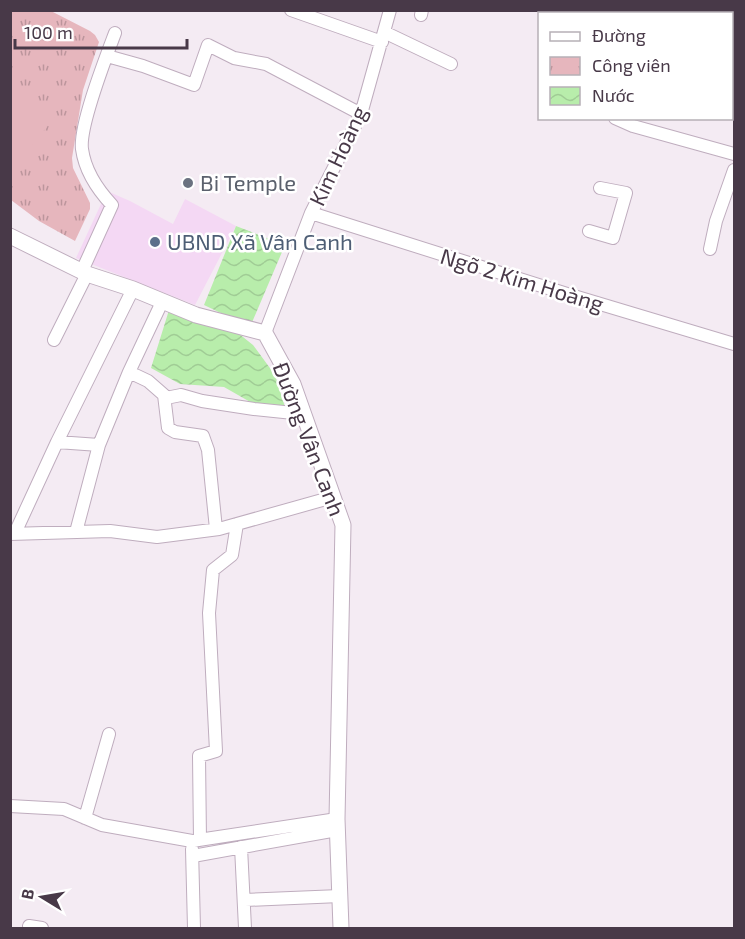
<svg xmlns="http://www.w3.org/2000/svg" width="745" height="939" viewBox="0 0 745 939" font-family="'Exo 2',sans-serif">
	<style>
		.commercial { fill: #f4d8f4 }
		.park { fill: url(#park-tufts) }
		.garden { fill: #e6b6bd }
		.water { fill: url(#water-waves) }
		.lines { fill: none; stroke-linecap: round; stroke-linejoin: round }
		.minor-casing { stroke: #bfadbe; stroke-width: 14 }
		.tertiary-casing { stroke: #bfadbe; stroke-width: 17 }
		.minor { stroke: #fff; stroke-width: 12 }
		.tertiary { stroke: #fff; stroke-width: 15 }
		.worship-dot { fill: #6b7280; stroke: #fff; stroke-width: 2 }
		.service-dot { fill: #5c6f8a; stroke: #fff; stroke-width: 2 }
		.labels { text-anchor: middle; stroke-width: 5; stroke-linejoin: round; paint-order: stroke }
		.street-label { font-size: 22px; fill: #483948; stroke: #fff }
		.worship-label { font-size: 22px; fill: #5b616d; stroke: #fff; text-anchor: start }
		.service-label { font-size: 22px; fill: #4e5e75; stroke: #fff; text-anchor: start }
	</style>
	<defs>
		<pattern id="park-tufts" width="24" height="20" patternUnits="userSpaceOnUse" patternTransform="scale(1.5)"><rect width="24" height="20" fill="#e6b6bd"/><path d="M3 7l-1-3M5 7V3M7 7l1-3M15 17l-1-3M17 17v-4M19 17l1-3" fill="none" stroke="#bc959c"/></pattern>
		<pattern id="water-waves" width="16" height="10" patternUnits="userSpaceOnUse" patternTransform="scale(1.5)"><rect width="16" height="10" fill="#b8edab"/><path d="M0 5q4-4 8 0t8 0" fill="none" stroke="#a0cc95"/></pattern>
	</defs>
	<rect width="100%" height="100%" fill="#f4ebf3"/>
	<!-- commercial -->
	<path class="commercial" d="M107,191L130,201L173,224L185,199L236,226L195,305L76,258Z"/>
	<!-- park -->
	<path class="park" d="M10,11H51L90,31L95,35L99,42L83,90L72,158L73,168L90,203V209L75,241L39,221L11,200Z"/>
	<!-- garden -->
	<path class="garden" d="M11,81L55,117L11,171Z"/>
	<!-- water -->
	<path class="water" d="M236,226L285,245L250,327L204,305Z
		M169,310L238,333L253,345L275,375L285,407L252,403L224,387L180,384L151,368Z"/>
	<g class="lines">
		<defs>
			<path id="minor" d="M291,10L382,42
				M574,10L578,14
				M421,15L422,10
				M384,32L451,64
				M107,56L143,66L194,85L208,45L234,58L266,64L361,114
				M732,100L734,102
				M615,118L633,126L734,154
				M311,213L567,294L734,344
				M589,231L613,238L626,193L600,188
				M710,249L716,221L734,170
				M82,271L112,205C97,189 85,171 82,149C79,126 106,57 115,33
				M265,333L311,213L361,114L390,10
				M54,340L87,274
				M129,372L148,381L164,395L168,428L175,432L203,436L208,450L216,529
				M166,398L181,395L202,401L254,409L303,414
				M57,442L99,445
				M76,532L99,445L129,372L162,302
				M15,533L57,442L133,289
				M10,534L110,531L157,537L219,529L333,497
				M10,806L64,809L102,825L192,841L337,819
				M85,818L109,734
				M200,840L199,756L216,751L209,613L213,570L232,555L237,524
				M241,847L245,928
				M192,849L194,928
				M193,856L337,830
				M245,900L340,896
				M29,926L42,928"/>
			<path id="tertiary" d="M10,236L87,274L133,289L196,315L265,333L293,384L343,525L337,819L341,928"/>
		</defs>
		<!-- minor casing -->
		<use href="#minor" class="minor-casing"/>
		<!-- tertiary casing -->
		<use href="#tertiary" class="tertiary-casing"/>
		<!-- minor -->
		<use href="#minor" class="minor"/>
		<!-- tertiary -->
		<use href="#tertiary" class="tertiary"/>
	</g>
	<!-- markers -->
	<circle class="worship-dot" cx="188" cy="183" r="6"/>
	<circle class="service-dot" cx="155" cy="242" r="6"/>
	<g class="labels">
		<!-- street labels -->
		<g class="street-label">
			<text transform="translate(338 156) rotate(-65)" y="8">Kim Hoàng</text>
			<text transform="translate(522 280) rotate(17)" y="8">Ngõ 2 Kim Hoàng</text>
			<text transform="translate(309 439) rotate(69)" y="8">Đường Vân Canh</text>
		</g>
		<!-- worship labels -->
		<g class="worship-label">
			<text x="200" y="191">Bi Temple</text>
		</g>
		<!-- service labels -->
		<g class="service-label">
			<text x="167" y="250">UBND Xã Vân Canh</text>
		</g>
	</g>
	<!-- border -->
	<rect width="745" height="939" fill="none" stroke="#483948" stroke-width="24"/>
	<!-- legend -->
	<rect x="538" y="12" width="195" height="108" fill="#ffffff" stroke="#b6b0b6" stroke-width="1.5"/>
	<rect x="550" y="32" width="30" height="9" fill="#ffffff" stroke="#b6b0b6" stroke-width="1.5"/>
	<text x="592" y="42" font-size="18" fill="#483948">Đường</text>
	<rect x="550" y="57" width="30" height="18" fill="url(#park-tufts)" stroke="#b6b0b6" stroke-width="1.5"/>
	<text x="592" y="72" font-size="18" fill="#483948">Công viên</text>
	<rect x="550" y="87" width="30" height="18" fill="url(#water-waves)" stroke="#b6b0b6" stroke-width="1.5"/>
	<text x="592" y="102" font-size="18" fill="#483948">Nước</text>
	<!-- north arrow -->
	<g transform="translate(42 897) rotate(281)" stroke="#ffffff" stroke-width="4.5" paint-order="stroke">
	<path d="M0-4.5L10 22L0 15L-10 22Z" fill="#483948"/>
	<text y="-9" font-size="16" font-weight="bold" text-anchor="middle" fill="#483948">B</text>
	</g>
	<!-- scale -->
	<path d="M15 39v9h172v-9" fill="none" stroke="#483948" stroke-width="3"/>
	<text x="24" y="39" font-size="18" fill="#483948" stroke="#ffffff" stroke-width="4.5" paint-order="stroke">100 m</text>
</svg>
